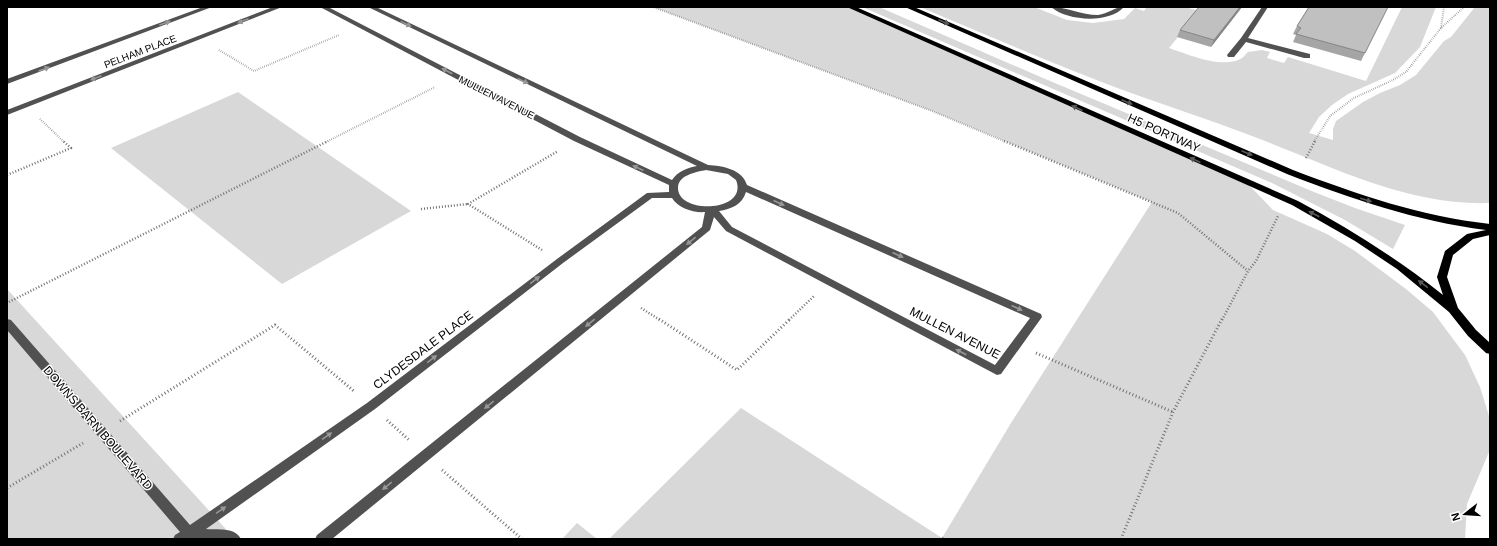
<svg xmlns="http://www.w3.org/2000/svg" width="1497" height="546" viewBox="0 0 1497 546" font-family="Arial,sans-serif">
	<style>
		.green { fill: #d8d8d8 }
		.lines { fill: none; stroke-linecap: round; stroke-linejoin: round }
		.path-far2 { stroke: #737373; stroke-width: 2; stroke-dasharray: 0.5 1.5; stroke-linecap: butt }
		.path-far1 { stroke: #737373; stroke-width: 2.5; stroke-dasharray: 1 2; stroke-linecap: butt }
		.path { stroke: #737373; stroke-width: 3; stroke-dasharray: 1 2.5; stroke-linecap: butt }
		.minor { fill: #515151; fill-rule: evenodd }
		.major { fill: #000; fill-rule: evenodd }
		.wall { fill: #a5a5a5 }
		.shaded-wall { fill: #868686 }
		.building { fill: #c0c0c0; stroke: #868686 }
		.oneway { fill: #979797 }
		.oneway2 { fill: #595959 }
		.labels { text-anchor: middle; stroke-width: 3; stroke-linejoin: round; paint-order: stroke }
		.far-street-label { font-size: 10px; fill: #000; stroke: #fff }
		.street-label { font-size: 12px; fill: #000; stroke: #fff }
	</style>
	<rect width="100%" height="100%" fill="#fff"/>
	<!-- green -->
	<path class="green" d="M653,7H850L1248,184L1273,210L1327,234L1355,251L1406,289L1433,312L1465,355L1480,387L1489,416V452L1467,504L1465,539H609L741,408L942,538L1011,423L1152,202L932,111Z
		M862,7H879L1043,78L1314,192L1355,208L1405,225L1393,249L1345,220L1272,183Z
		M920,7H1034L1067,20L1093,23L1124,19L1135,8L1144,11L1147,7H1185L1199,11L1169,48C1187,54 1224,70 1242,58C1244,57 1245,54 1248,52L1262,50L1270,52L1267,58L1284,63L1288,57L1366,81L1402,7H1436L1420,47L1395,73L1348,94L1332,105L1319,117L1309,133L1333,140V129L1336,121L1363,102L1380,93L1400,85L1416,75L1444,41L1451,37L1475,7H1490V203C1406,206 1329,165 1252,136C1208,119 1164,105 1120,89C1053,64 987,35 920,7Z
		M238,92L411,211L282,284L111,148Z
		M7,289L235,539H7Z
		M577,523L597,539H562Z"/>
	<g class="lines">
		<!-- path-far2 -->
		<path class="path-far2" d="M653,7L932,111L1006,142
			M1441,28L1444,7
			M219,50L254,71L339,35
			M40,119L64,142
			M326,142L435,87
			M1314,142L1330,116L1354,98L1393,80L1406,72L1441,28L1464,7"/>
		<!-- path-far1 -->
		<path class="path-far1" d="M1004,141L1178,213L1248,271
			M1306,158L1315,141
			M7,175L71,148L63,141
			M421,209L468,204
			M542,250L468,204L558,151
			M9,302L328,141
			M641,308L660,320
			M789,320L814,296
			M1222,320L1248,271L1256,261L1278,216"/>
		<!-- path -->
		<path class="path" d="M659,319L737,370L790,319
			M1036,353L1173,412
			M387,420L409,440
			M120,421L275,325L355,392
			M442,470L522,539
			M7,488L83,443
			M942,538L944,539
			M1121,539L1173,412L1222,319"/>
		<!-- minor -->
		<path class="minor" d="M203,7H212L7,84V79Z
			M273,7H282L7,115V110Z
			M320,7H328L580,137L672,180C678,171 687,168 697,166L368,7H376L708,165C723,166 742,169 747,185L1041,314L1042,317L1001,374L997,375L726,231L714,217L710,230L332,539H315L317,535L702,227L705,212C693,213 678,208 672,198H652L563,263L375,409L206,529C218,530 235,527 241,539H173L175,535L180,532L7,330V319L11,320L190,525L367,403L557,259L647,193L669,192V185L574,141ZM706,170L728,174L736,180C749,212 678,215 678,188C678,175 696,172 706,170ZM746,192L1030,318L995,365L732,227L719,211C731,209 742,205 746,192Z
			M1051,7C1067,7 1081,15 1098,15C1108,14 1114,7 1124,7C1109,24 1067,21 1051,7Z
			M1262,7H1268L1248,38L1310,54V58H1304L1246,42L1234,57H1228L1227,55L1241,38Z"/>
		<!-- major -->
		<path class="major" d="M847,7H856L1298,201C1350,229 1398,259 1443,295L1437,277L1445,251L1467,234L1486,230C1416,221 1352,199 1287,174L905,7H914L1293,170C1359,195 1420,216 1490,224V235L1473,239L1453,255L1447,277L1458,308L1476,330L1490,343V354L1486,353L1468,336L1449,312L1397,269L1355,241L1292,205Z"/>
	</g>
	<!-- wall -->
	<path class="wall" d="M1195,7H1242L1211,47L1177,37L1180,30L1199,8Z
		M1309,7L1365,53L1361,61L1293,42L1296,35L1293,34L1297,26Z"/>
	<!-- shaded-wall -->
	<path class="shaded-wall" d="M1240,7H1242L1211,47L1214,40Z"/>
	<!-- building -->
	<path class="building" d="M1199,7H1240L1214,40L1180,30Z
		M1309,7H1388L1365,53L1296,34L1301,28L1297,26Z"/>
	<!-- one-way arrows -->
	<defs><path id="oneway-solid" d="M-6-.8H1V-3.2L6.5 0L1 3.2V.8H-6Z"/></defs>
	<g class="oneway">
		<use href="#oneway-solid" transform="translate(243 21) rotate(159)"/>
		<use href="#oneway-solid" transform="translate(165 23) rotate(-20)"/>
		<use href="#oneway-solid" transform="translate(406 24) rotate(26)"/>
		<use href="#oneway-solid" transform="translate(44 69) rotate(-20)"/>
		<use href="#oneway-solid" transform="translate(447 71) rotate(-153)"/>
		<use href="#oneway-solid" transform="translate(96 78) rotate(159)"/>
		<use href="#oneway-solid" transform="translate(523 81) rotate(25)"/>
		<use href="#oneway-solid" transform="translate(638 168) rotate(-155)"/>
		<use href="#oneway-solid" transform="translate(779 203) rotate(24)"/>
		<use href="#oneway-solid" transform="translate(691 241) rotate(141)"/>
		<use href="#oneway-solid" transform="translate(898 255) rotate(24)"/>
		<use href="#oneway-solid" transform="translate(535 280) rotate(-37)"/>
		<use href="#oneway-solid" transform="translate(1017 308) rotate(24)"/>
		<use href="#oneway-solid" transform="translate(590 323) rotate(141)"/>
		<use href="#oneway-solid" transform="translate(961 352) rotate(-152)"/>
		<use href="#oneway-solid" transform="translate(432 359) rotate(-37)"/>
		<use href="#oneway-solid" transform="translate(489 405) rotate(141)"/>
		<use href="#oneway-solid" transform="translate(327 436) rotate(-35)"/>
		<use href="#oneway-solid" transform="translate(387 486) rotate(141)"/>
		<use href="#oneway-solid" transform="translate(221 510) rotate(-35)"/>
	</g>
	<g class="oneway2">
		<use href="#oneway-solid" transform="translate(944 22) rotate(23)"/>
		<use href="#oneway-solid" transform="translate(1127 102) rotate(23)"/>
		<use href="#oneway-solid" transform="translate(1077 108) rotate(-156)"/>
		<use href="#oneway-solid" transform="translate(1247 153) rotate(23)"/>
		<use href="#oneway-solid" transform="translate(1195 160) rotate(-156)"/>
		<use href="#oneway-solid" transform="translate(1366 200) rotate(17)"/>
		<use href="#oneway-solid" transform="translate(1314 214) rotate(-153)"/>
		<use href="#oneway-solid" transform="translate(1423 284) rotate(-142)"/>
	</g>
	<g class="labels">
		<!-- far-street labels -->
		<g class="far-street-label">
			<text transform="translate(140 51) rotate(-21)" y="4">PELHAM PLACE</text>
			<text transform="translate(497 97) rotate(27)" y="4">MULLEN AVENUE</text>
		</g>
		<!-- street labels -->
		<g class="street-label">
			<text transform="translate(1164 133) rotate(24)" y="4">H5 PORTWAY</text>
			<text transform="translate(955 333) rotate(27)" y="4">MULLEN AVENUE</text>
			<text transform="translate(423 350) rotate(-37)" y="4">CLYDESDALE PLACE</text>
			<text transform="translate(98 428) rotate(49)" y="4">DOWNS BARN BOULEVARD</text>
		</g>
	</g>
	<!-- border -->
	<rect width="1497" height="546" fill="none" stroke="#000000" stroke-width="16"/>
	<!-- north arrow -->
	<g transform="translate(1465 514) rotate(253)" stroke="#ffffff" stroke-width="3" paint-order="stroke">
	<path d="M0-3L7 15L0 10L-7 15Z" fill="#000000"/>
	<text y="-6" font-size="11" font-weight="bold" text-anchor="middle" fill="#000000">N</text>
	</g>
</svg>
